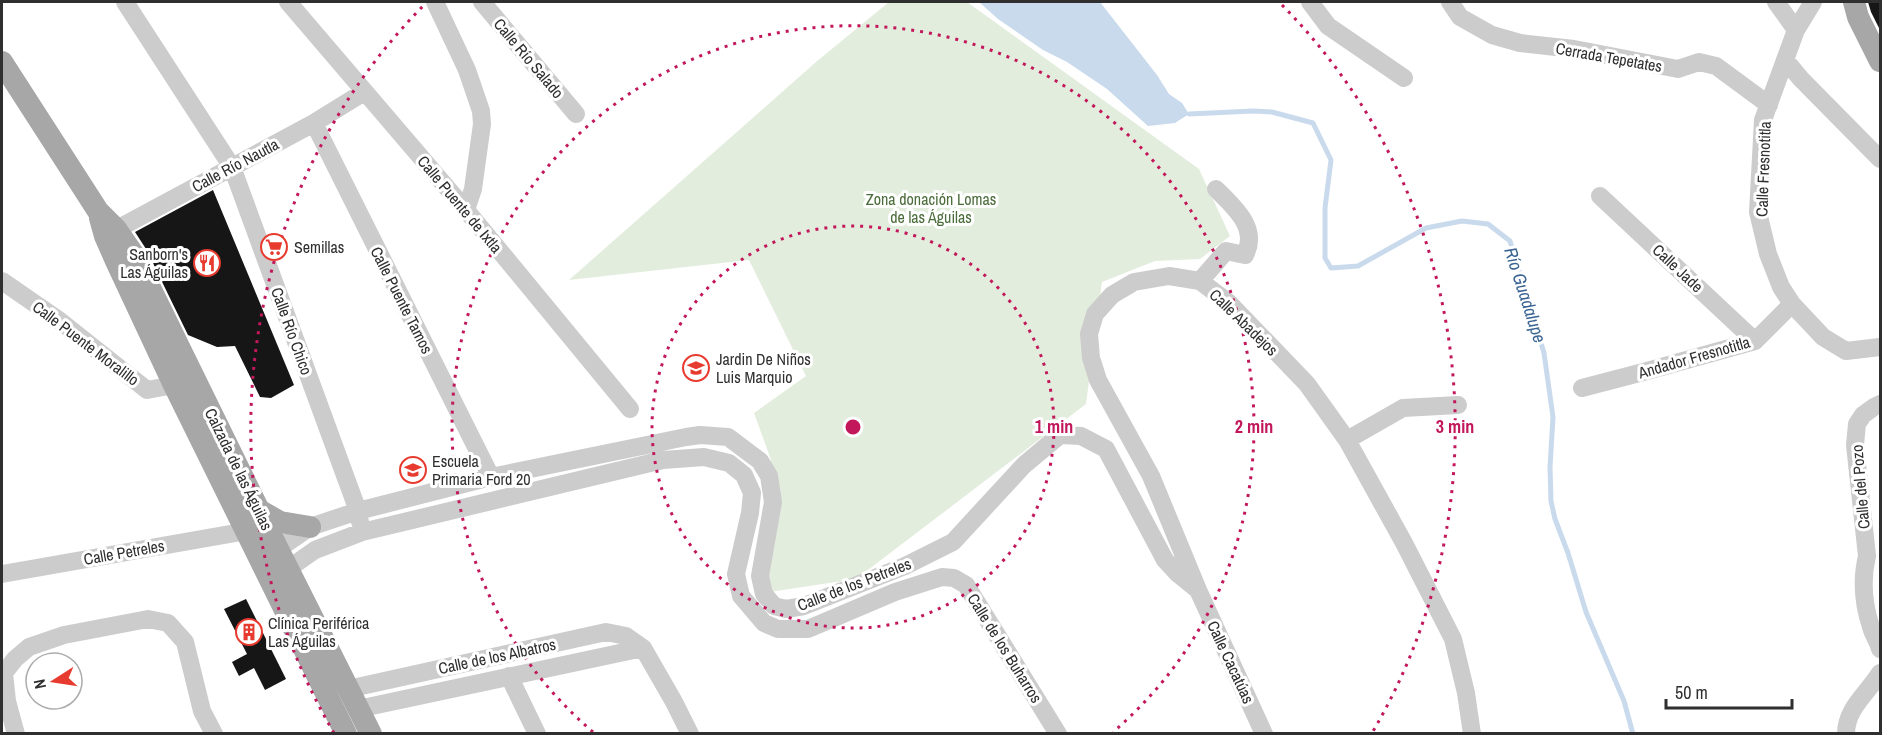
<svg xmlns="http://www.w3.org/2000/svg" width="1882" height="735" viewBox="0 0 1882 735" font-family="'Archivo Narrow',sans-serif">
	<style>
		.green { fill: #e3eddd }
		.water { fill: #c9daed }
		.lines { fill: none; stroke-linecap: round; stroke-linejoin: round }
		.stream { stroke: #c9daed; stroke-width: 5 }
		.building { fill: #161616 }
		.minor { stroke: #ccc; stroke-width: 18 }
		.major { stroke: #a7a7a7; stroke-width: 22 }
		.ring { fill: none; stroke: #c2185b; stroke-width: 3; stroke-dasharray: 3 6 }
		.labels { text-anchor: middle; stroke-width: 6; stroke-linejoin: round; paint-order: stroke }
		.street-label { font-size: 16px; fill: #2f2f2f; stroke: #fff }
		.park-label { font-size: 16px; fill: #4b6c3b; stroke: #fff }
		.poi-label { font-size: 16px; fill: #2f2f2f; stroke: #fff; text-anchor: start }
		.water-label { font-size: 18px; font-style: italic; fill: #3b6593; stroke: #fff }
		.centre { fill: #c2185b; stroke: #fff; stroke-width: 3 }
		.ring-label { font-size: 18px; text-anchor: middle; font-weight: bold; fill: #c2185b; stroke: #fff; stroke-width: 6; stroke-linejoin: round; paint-order: stroke }
	</style>
	<rect width="100%" height="100%" fill="#fff"/>
	<!-- green -->
	<path class="green" d="M889,2H967L1199,169L1230,236L1200,259L1155,261L1102,282L1086,404L856,579L763,593L771,460L754,413L806,376L749,260L569,280L816,62Z"/>
	<!-- water -->
	<path class="water" d="M979,2H1100L1157,75L1169,94L1182,103L1189,114L1175,123L1148,126L1107,89L1067,62L1043,50L998,19Z"/>
	<g class="lines">
		<!-- stream -->
		<path class="stream" d="M1189,114L1253,111L1272,112L1313,123L1331,160L1325,208V258L1331,268L1358,266L1426,228L1462,221L1488,224L1510,241L1544,353L1553,417L1550,467L1551,501L1555,519L1568,553L1586,612L1624,701L1633,734"/>
	</g>
	<!-- building -->
	<path class="building" d="M1868,2H1881V32L1871,12Z
		M213,190L294,385L271,398L260,397L235,346L217,347L188,335L146,249L135,232Z
		M246,599L286,679L265,690L254,668L239,676L232,662L247,654L224,609Z"/>
	<g class="lines">
		<!-- minor -->
		<path class="minor" d="M125,2L232,167L358,511L360,522
			M288,2L466,210L630,409
			M435,2L467,70L481,111L482,124L473,189L466,210
			M482,2L576,114
			M1310,2L1328,26L1404,78
			M1450,2L1460,17L1492,35L1520,43L1574,49L1678,69L1699,62L1716,66L1769,105
			M1776,2L1796,30
			M1813,2L1796,30L1763,120L1758,212L1768,254L1781,287L1792,304L1823,337L1846,351L1880,347
			M1786,61L1801,79L1880,159
			M314,123L491,477
			M1600,196L1755,341
			M106,235L314,123L364,92
			M2,281L60,321L147,390L174,385
			M1200,281L1226,251L1245,255C1259,228 1234,207 1216,189
			M1582,388L1647,371L1755,341L1792,304
			M1880,404L1874,407L1863,415L1857,424L1855,445L1867,556C1861,581 1863,603 1871,627C1873,635 1878,641 1880,649
			M1347,440L1403,408L1458,405
			M266,553L278,549L310,527L358,511L491,477L686,437L700,435L728,437L760,461L769,476L773,502L760,576L764,594L774,606L786,609L804,606L905,566L953,542L1024,465L1060,435L1081,436L1106,449L1165,560L1177,573L1198,590
			M2,574L247,531
			M278,576L315,550L362,532L663,460L704,457L729,463L744,475L752,493L750,513L736,574L741,596L764,623L778,629H808L895,592L942,577L954,578L966,585L1058,734
			M509,676L537,734
			M348,689L606,632L626,636L643,648L674,702L690,734
			M358,709L643,648
			M16,734L7,701L4,673L15,659L29,647L64,635L148,619L168,623L185,642L202,711L214,734
			M1264,734L1198,590L1151,476L1098,380L1091,358L1089,334L1095,314L1112,295L1134,282L1169,276L1200,281L1229,303L1307,384L1347,440L1404,543L1453,639L1466,693L1472,734
			M1846,734C1846,708 1868,693 1880,673"/>
		<!-- major -->
		<path class="major" d="M1854,2L1858,17L1880,61
			M2,62L98,211L116,229L134,255L278,549L371,734
			M100,218L105,236L116,261L174,385L346,734
			M259,510L280,522L310,527"/>
	</g>
	<!-- distance rings -->
	<g class="ring">
		<circle cx="853" cy="427" r="201"/>
		<path d="M593 732A401 401 0 1 1 1113 732"/>
		<path d="M334 733A602 602 0 0 1 424 5M1282 5A602 602 0 0 1 1372 733"/>
	</g>
	<!-- icons -->
	<defs>
		<symbol id="supermarket-ring" viewBox="-11 -11 22 22"><circle r="9.5" fill="#fff" stroke="#e83b2f" stroke-width="1.5"/><path d="M-6-5.5h2.5l.6 2H6L4.5 2H-2.5L-4.4-4H-6ZM-1.5 3.2a1.3 1.3 0 1 0 .1 0ZM3 3.2a1.3 1.3 0 1 0 .1 0Z" fill="#e83b2f"/></symbol>
		<symbol id="restaurant-ring" viewBox="-11 -11 22 22"><circle r="9.5" fill="#fff" stroke="#e83b2f" stroke-width="1.5"/><path d="M-5-6h1v4h1v-4h1v4h1v-4h1v5L-1.5 .5V6h-2V.5L-5-1ZM5-6V6H3V1.5H1.5Q1.5-4 5-6Z" fill="#e83b2f"/></symbol>
		<symbol id="school-ring" viewBox="-11 -11 22 22"><circle r="9.5" fill="#fff" stroke="#e83b2f" stroke-width="1.5"/><path d="M0-5L7-2L0 1L-7-2ZM-4 1L0 2.5L4 1V4Q0 6-4 4Z" fill="#e83b2f"/></symbol>
		<symbol id="building-ring" viewBox="-11 -11 22 22"><circle r="9.5" fill="#fff" stroke="#e83b2f" stroke-width="1.5"/><path d="M-4-6H4V6H1V3H-1V6H-4ZM-2.5-4.3h1.7v1.8h-1.7ZM.8-4.3h1.7v1.8H.8ZM-2.5-1h1.7V.8h-1.7ZM.8-1h1.7V.8H.8Z" fill="#e83b2f"/></symbol>
	</defs>
	<g fill-rule="evenodd">
		<use href="#supermarket-ring" x="259" y="232" width="30" height="30"/>
		<use href="#restaurant-ring" x="192" y="248" width="30" height="30"/>
		<use href="#school-ring" x="681" y="353" width="30" height="30"/>
		<use href="#school-ring" x="398" y="455" width="30" height="30"/>
		<use href="#building-ring" x="234" y="617" width="30" height="30"/>
	</g>
	<g class="labels">
		<!-- street labels -->
		<g class="street-label">
			<text transform="translate(1609 57) rotate(10)" y="6">Cerrada Tepetates</text>
			<text transform="translate(529 58) rotate(50)" y="6">Calle Río Salado</text>
			<text transform="translate(235 165) rotate(-28)" y="6">Calle Río Nautla</text>
			<text transform="translate(1763 169) rotate(-88)" y="6">Calle Fresnotitla</text>
			<text transform="translate(460 204) rotate(50)" y="6">Calle Puente de Ixtla</text>
			<text transform="translate(1678 268) rotate(43)" y="6">Calle Jade</text>
			<text transform="translate(402 300) rotate(63)" y="6">Calle Puente Tamos</text>
			<text transform="translate(1244 322) rotate(44)" y="6">Calle Abadejos</text>
			<text transform="translate(292 331) rotate(70)" y="6">Calle Río Chico</text>
			<text transform="translate(86 343) rotate(37)" y="6">Calle Puente Moralillo</text>
			<text transform="translate(1694 357) rotate(-16)" y="6">Andador Fresnotitla</text>
			<text transform="translate(239 469) rotate(64)" y="6">Calzada de las Águilas</text>
			<text transform="translate(1860 487) rotate(-95)" y="6">Calle del Pozo</text>
			<text transform="translate(124 552) rotate(-10)" y="6">Calle Petreles</text>
			<text transform="translate(854 584) rotate(-21)" y="6">Calle de los Petreles</text>
			<text transform="translate(1005 648) rotate(58)" y="6">Calle de los Buharros</text>
			<text transform="translate(497 656) rotate(-12)" y="6">Calle de los Albatros</text>
			<text transform="translate(1231 662) rotate(65)" y="6">Calle Cacatúas</text>
		</g>
		<!-- park labels -->
		<g class="park-label">
			<text x="931" y="205">Zona donación Lomas<tspan x="931" dy="18">de las Águilas</tspan></text>
		</g>
		<!-- poi labels -->
		<g class="poi-label">
			<text x="294" y="253">Semillas</text>
			<text x="188" y="260" text-anchor="end">Sanborn's<tspan x="188" dy="18">Las Águilas</tspan></text>
			<text x="716" y="365">Jardin De Niños<tspan x="716" dy="18">Luis Marquio</tspan></text>
			<text x="432" y="467">Escuela<tspan x="432" dy="18">Primaria Ford 20</tspan></text>
			<text x="268" y="629">Clínica Periférica<tspan x="268" dy="18">Las Águilas</tspan></text>
		</g>
		<!-- water labels -->
		<g class="water-label">
			<text transform="translate(1525 295) rotate(72)" y="6">Río Guadalupe</text>
		</g>
	</g>
	<circle cx="853" cy="427" r="9" class="centre"/>
	<g class="ring-label">
		<text x="1054" y="433">1 min</text>
		<text x="1254" y="433">2 min</text>
		<text x="1455" y="433">3 min</text>
	</g>
	<!-- border -->
	<rect width="1882" height="735" fill="none" stroke="#2f2f2f" stroke-width="6"/>
	<!-- north arrow -->
	<g transform="translate(54 681) rotate(258)"><circle r="28" fill="#ffffff" stroke="#acacac" stroke-width="1.5"/>
	<path d="M0-4.5L10 22L0 15L-10 22Z" fill="#e83b2f"/>
	<text y="-9" font-size="16" font-weight="bold" text-anchor="middle" fill="#2f2f2f">N</text>
	</g>
	<!-- scale -->
	<path d="M1666 699v9h126v-9" fill="none" stroke="#2f2f2f" stroke-width="3"/>
	<text x="1675" y="699" font-size="18" fill="#2f2f2f" stroke="#ffffff" stroke-width="4.5" paint-order="stroke">50 m</text>
</svg>
